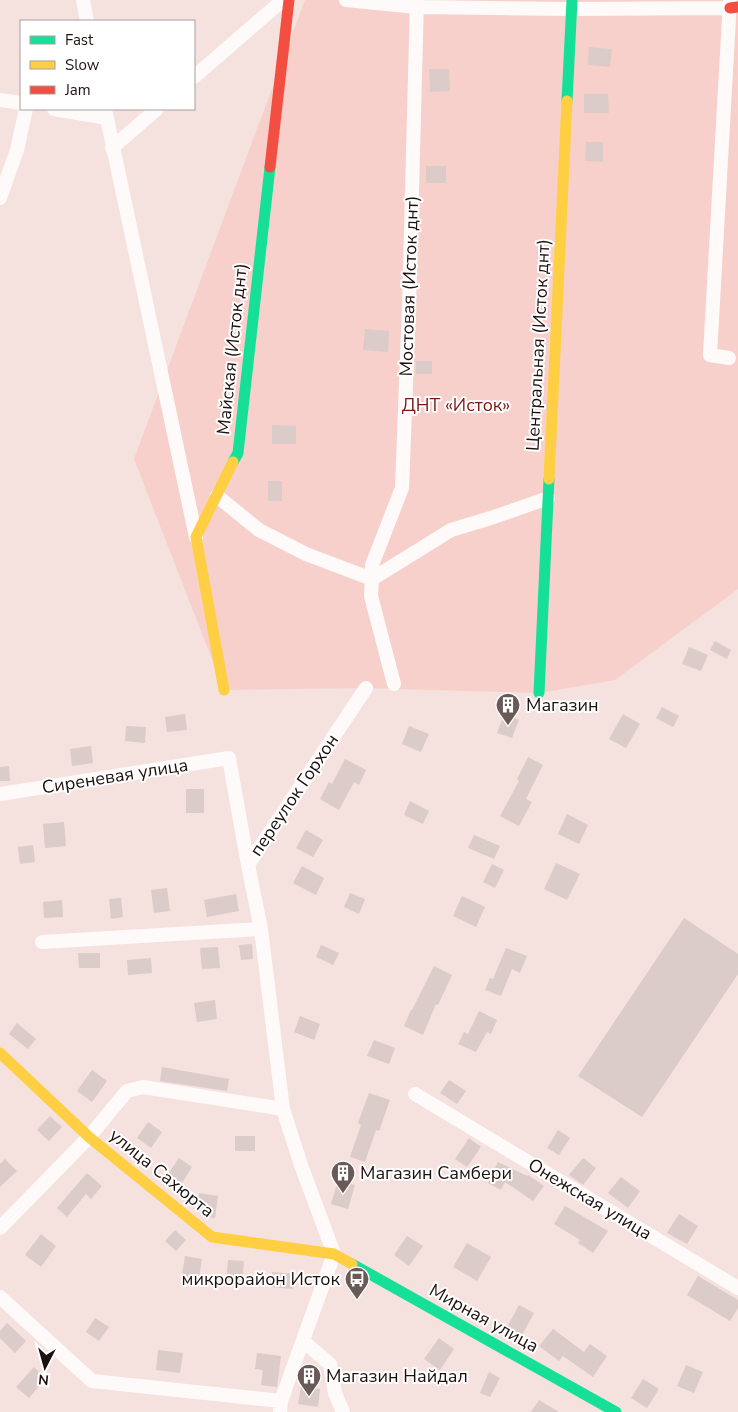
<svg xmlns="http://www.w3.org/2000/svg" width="738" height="1412" viewBox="0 0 738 1412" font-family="'Nunito Sans',sans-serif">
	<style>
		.green { fill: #f7d0cb }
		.building { fill: #dbcbc9 }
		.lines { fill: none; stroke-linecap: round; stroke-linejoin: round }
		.street { stroke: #fefafa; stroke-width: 14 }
		.fast { stroke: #16e098; stroke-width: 11 }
		.slow { stroke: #ffcf43; stroke-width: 11 }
		.jam { stroke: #f24e42; stroke-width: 11 }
		.labels { text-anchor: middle; stroke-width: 4; stroke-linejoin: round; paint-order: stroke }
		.street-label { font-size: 18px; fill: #1d110f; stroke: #fff }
		.park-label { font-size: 18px; fill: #7b1a14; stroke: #fff }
		.poi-label { font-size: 18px; fill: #1d110f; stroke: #fff; text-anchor: start }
	</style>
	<rect width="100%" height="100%" fill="#f5e1de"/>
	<!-- green -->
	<path class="green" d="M305,0H738V589L615,680L539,693L366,688L224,690L134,459Z"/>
	<!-- building -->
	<path class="building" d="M589,47L612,49L610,67L588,65Z
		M429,69H449L450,91L430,92Z
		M584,94H608L609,113H584Z
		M586,142H603V162L585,161Z
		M426,166H446V183H426Z
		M365,329L389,331L388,352L363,350Z
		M416,361H432V374H416Z
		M272,425L296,426V444H272Z
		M268,481H282V501H268Z
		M715,641L731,650L727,659L710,650Z
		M689,647L708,655L701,671L682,664Z
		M662,707L679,716L673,727L656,718Z
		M185,714L187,730L167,732L165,717Z
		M504,714L519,720L512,738L497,733Z
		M623,714L640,724L626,748L609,739Z
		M126,726L146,727L145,743L125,741Z
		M409,726L429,734L421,752L402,744Z
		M91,746L93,763L72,766L70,749Z
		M528,757L543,765L526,799L532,802L519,826L500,816L519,781L517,779Z
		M345,759L366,770L359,785L354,782L339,810L320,799L329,782L332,784Z
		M9,766L10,781H0V767Z
		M186,789H204V813H186Z
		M410,801L429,811L423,824L404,815Z
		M567,814L588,825L579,844L558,834Z
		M64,822L66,846L45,848L43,824Z
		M306,830L323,840L313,857L296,848Z
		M474,835L500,846L494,859L468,848Z
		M33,845L35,862L20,864L18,847Z
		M556,863L580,874L567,900L544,889Z
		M492,864L504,870L495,888L483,882Z
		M302,866L324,878L316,895L293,883Z
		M167,888L170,911L154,913L151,890Z
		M350,893L365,899L359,914L344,907Z
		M236,894L239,911L207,917L204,900Z
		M462,896L485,907L476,927L453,916Z
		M121,898L123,917L111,919L109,899Z
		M62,900L63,917L44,918L43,902Z
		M684,918L738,954V974L642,1117L578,1076Z
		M252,944L253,959L241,960L239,945Z
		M321,945L339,953L333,965L316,957Z
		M218,947L220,968L202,969L200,948Z
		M506,948L527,956L520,973L512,969L501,996L485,990L490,978L493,979Z
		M78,953H100V968H79Z
		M151,958L152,973L128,975L127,960Z
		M434,966L452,975L438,1005L436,1004L423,1035L404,1026L411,1010H412Z
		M215,1000L217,1019L197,1022L194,1003Z
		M479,1011L497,1020L491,1034L487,1032L476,1052L458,1044L464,1032L468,1034Z
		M300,1016L320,1024L314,1040L294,1032Z
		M17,1023L36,1039L28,1049L9,1034Z
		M374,1040L395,1048L389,1064L367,1056Z
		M162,1067L229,1079L227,1091L160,1081Z
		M92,1070L107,1081L92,1102L77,1091Z
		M449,1080L466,1091L457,1104L440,1093Z
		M369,1093L390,1100L379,1131L376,1130L365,1162L350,1157L361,1125L358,1123Z
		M50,1116L62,1127L49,1141L37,1130Z
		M148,1122L162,1132L151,1148L137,1138Z
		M558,1130L570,1138L559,1155L547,1148Z
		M235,1136H255V1151H235Z
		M469,1138L481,1147L467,1167L455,1159Z
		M179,1158L192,1167L182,1183L168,1174Z
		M583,1158L596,1168L583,1185L569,1175Z
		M5,1159L17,1171L0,1187V1164Z
		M498,1162L527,1176L528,1175L544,1186L533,1201L505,1182L501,1190L488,1183Z
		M87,1173L102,1186L91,1199L86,1194L67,1217L57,1208Z
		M621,1177L640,1191L628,1208L608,1193Z
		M338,1180L355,1185L348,1209L331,1204Z
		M199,1193L218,1196L215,1218L207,1217L197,1209Z
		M565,1206L608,1231L593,1253L578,1243L580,1240L554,1224Z
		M679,1214L698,1226L687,1244L667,1233Z
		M175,1230L186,1240L176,1251L165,1241Z
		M41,1234L56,1246L41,1267L25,1255Z
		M407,1236L423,1246L409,1266L394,1255Z
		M467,1243L491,1257L477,1281L453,1267Z
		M185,1256L202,1259L198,1284L181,1281Z
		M228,1260L244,1261L242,1285L226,1284Z
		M272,1272L294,1274L293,1289L271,1287Z
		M698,1276L738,1300V1308L730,1321L687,1295Z
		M519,1305L534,1313L520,1339L505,1331Z
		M95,1318L109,1327L99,1341L86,1332Z
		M7,1323L26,1341L15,1353L0,1338V1331Z
		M553,1329L584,1352L590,1344L607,1356L593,1377L563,1356L559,1361L539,1346Z
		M439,1338L454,1349L440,1370L424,1359Z
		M158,1350L183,1353L180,1373L156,1370Z
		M257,1353L281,1356L277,1387L261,1385L263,1370L255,1369Z
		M686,1365L703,1372L694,1393L677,1386Z
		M34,1367L46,1378L29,1398L16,1387Z
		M489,1372L500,1378L490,1397L480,1393Z
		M643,1379L659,1389L647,1408L631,1398Z
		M301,1387L320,1389L318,1407L298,1404Z
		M539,1400L559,1412H531Z"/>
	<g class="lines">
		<!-- street -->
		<path class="street" d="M83,0L87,21
			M346,0L417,7L572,9L730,8
			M194,77L283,0
			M0,100L21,103
			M54,109L107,118
			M105,109L196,537
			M112,148L157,109
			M0,198L17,150L26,109
			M729,358L710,355L730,0
			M217,496L259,530L306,554L372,579L451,530L494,517L548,498
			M394,684L371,596L372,579V565L402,488L409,306L417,0
			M0,794L229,758L248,865
			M261,929L283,1109L301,1165L334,1254L281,1401L280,1412
			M42,942L261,929L248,865L366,688
			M415,1094L738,1288
			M0,1228L89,1137L127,1091L143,1087L283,1109
			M0,1297L92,1381L281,1401
			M303,1341L330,1364L335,1393L343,1412"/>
		<!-- fast -->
		<path class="fast" d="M567,101L572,0
			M233,462L238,453L270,167
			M539,693L549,479
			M352,1264L616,1412"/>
		<!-- slow -->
		<path class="slow" d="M549,479L567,101
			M224,690L196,537L233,462
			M0,1053L89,1137L212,1237L334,1254L352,1264"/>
		<!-- jam -->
		<path class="jam" d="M730,8L738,7
			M270,167L289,0"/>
	</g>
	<!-- icons -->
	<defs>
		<symbol id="building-pin" viewBox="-11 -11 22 30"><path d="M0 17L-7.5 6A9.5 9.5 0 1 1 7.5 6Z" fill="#695a57" stroke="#fff"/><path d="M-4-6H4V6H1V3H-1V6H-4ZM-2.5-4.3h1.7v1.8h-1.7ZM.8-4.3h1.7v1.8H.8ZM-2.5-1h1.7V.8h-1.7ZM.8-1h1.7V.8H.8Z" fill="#fff"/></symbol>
		<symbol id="bus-pin" viewBox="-11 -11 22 30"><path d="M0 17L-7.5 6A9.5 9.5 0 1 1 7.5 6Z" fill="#695a57" stroke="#fff"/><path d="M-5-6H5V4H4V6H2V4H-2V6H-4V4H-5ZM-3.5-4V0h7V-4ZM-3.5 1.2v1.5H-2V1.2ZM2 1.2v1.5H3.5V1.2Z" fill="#fff"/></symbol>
	</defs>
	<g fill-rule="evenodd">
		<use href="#building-pin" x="494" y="691" width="28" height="38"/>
		<use href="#building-pin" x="329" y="1159" width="28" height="38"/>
		<use href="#bus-pin" x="343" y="1265" width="28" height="38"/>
		<use href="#building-pin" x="295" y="1362" width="28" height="38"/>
	</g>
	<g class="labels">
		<!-- street labels -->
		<g class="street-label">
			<text transform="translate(409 286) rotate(-88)" y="6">Мостовая (Исток днт)</text>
			<text transform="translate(538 345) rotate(-87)" y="6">Центральная (Исток днт)</text>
			<text transform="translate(232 349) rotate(-84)" y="6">Майская (Исток днт)</text>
			<text transform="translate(115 776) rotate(-9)" y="6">Сиреневая улица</text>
			<text transform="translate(294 795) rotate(-56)" y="6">переулок Горхон</text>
			<text transform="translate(162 1173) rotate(39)" y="6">улица Сахюрта</text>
			<text transform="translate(590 1199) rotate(31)" y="6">Онежская улица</text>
			<text transform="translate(484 1318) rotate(29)" y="6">Мирная улица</text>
		</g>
		<!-- park labels -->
		<g class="park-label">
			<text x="456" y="411">ДНТ «Исток»</text>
		</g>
		<!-- poi labels -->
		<g class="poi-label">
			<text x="526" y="711">Магазин</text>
			<text x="360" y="1179">Магазин Самбери</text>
			<text x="340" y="1285" text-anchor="end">микрорайон Исток</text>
			<text x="326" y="1382">Магазин Найдал</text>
		</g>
	</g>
	<!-- legend -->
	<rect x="20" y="20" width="175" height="90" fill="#ffffff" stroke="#a5a09f"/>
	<rect x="30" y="36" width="25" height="8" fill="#16e098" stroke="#a5a09f"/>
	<text x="65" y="45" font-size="15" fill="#1d110f">Fast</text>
	<rect x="30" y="61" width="25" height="8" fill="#ffcf43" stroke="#a5a09f"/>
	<text x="65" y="70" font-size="15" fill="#1d110f">Slow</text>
	<rect x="30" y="86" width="25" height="8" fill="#f24e42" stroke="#a5a09f"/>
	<text x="65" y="95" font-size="15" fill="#1d110f">Jam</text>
	<!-- north arrow -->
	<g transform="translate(45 1367) rotate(186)" stroke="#ffffff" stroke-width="4" paint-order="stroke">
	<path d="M0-4L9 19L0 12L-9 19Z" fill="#1d110f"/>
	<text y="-8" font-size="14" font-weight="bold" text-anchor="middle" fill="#1d110f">N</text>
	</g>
</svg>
